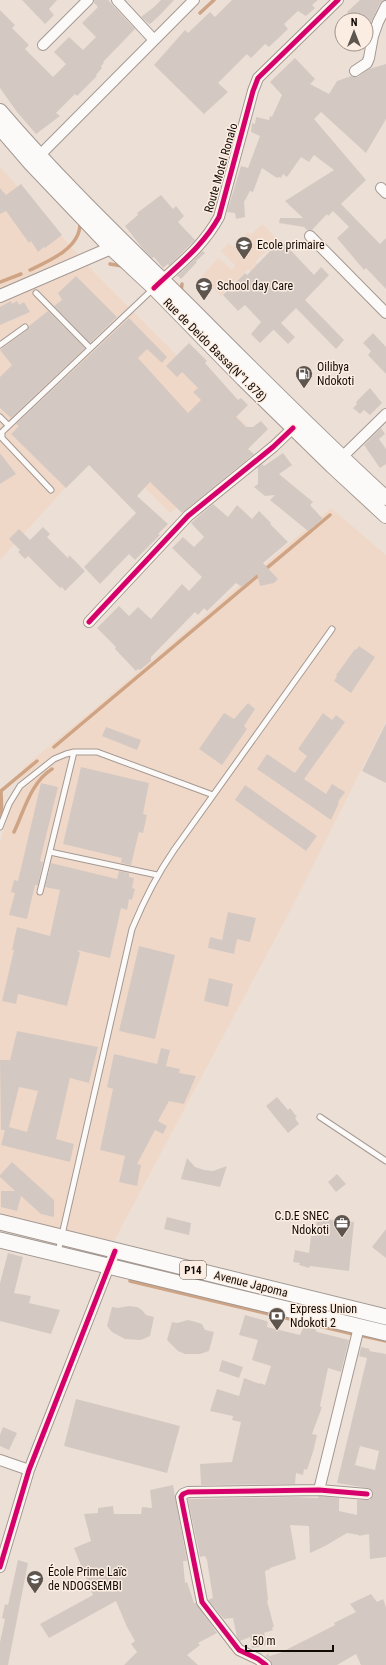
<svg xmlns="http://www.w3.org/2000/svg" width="386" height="1665" viewBox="0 0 386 1665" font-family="'Roboto Condensed',sans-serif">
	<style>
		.built { fill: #f0d8c8 }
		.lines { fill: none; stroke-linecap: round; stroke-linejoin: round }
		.stream { stroke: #cfa484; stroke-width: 3.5 }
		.building { fill: #d4c9c2; fill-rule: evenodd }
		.service-casing { stroke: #a39992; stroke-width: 7 }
		.minor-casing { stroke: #a39992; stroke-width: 12 }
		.tertiary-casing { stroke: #a39992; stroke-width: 14 }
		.secondary-casing { stroke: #a39992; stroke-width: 16 }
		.primary-casing { stroke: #a39992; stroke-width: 17 }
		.service { stroke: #fcfaf9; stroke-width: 5 }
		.minor { stroke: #fcfaf9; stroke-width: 10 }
		.tertiary { stroke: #fcfaf9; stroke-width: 12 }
		.secondary { stroke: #fcfaf9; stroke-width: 14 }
		.primary { stroke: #fcfaf9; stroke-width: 15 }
		.cycleway-casing { stroke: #fcede2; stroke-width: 8 }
		.cycleway { stroke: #d6006c; stroke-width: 5 }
		.labels { text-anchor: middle; stroke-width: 3; stroke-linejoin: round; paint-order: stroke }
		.shield { fill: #fcede2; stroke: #584e47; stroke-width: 1 }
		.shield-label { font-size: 11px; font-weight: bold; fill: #120a05 }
		.street-label { font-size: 12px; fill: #120a05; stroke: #fcede2 }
		.poi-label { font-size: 12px; fill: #120a05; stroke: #fcede2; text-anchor: start }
	</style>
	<rect width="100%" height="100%" fill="#ecdfd6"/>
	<!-- built -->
	<path class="built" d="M0,167L92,270L259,438L170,513L103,446L0,560Z
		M262,224L277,239L255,262L274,280L266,286L248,269L221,296L202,276L218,258L232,270L235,265L221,251L229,243L233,247L248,232L251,235Z
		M331,508L386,555V721L291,909L114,1241L0,1216V842L23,768L149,663Z"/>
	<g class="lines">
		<!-- stream -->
		<path class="stream" d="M200,13L214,0
			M110,264L122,266
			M30,270C49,261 80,248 80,224
			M0,282L21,274
			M181,292L182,284
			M54,747L330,515
			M2,819L1,791L37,761
			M14,832C24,811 31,782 52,769
			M130,1281L353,1334
			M359,1335L386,1341"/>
	</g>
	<!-- building -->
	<path class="building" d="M22,0H57L49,9L54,15L45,24Z
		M94,0H108L135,29L103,62L104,63L101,66L102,68L96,75L97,76L77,96L75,94L56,113L60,116L36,134L17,112L0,88V10L15,25L12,28L29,45L25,49L53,77L66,64L54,52L69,37L83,50L96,37L82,23L98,7L94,3Z
		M161,0H174L159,16L150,24L148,23L141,17L154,7Z
		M232,0H318L312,5L315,8L306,16L298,11L284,24L288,29L269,47L265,44L251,58L247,54L218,83L228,92L204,114L154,65L185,30L188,33L210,12L215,17Z
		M360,0H384L380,3L371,22L369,20H354L347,12Z
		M295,58L315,79L310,84L329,94L337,81L351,76L355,77H358L369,69L386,64V119L366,153L321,112L314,119L366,180L341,204L380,244L386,238V289L366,268L364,270L337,238L349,227L333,211L328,216L327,214L312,230H307L304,227L279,223L280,218H303L285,201L334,170L314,155L309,162L301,157L287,177L283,174L281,178L279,177L277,178L262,168L253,192L250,191L244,202L245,217L236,219L235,213L227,212L241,166L248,168L260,136L251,132L252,123L255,124L256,117L269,120L270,116L272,117L282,95L270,82Z
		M21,184L62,235L45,248L44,247L38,252L31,241L29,243L6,211L0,214V188L6,195Z
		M161,195L173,209L176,206L184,216L178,222L195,240L169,266L168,264L163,268L154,257L152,258L143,249L125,226L138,215L137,213Z
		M281,240L314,275L321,267L329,275L305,300L344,340L336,349L296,308L281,323L295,337L288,344L274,330L272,331L260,343L251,334L261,322L245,305L238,311L223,295L245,273L247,275Z
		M203,251L205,253L196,261L197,262L181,279L178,276L176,277Z
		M76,276L117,317L90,343L54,306L62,300L58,293Z
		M11,301L12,304L17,301L19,305L24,302L30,312L0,325V307Z
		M48,311L85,348L11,418L0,408V377L12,365L0,350L27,330L29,326Z
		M129,318L167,357L162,363L147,349L138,358L188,413L201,400L193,392L198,388L182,372L177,377L166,366L189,343L207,361L205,363L238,400L241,398L248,405L236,417L246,427H253L261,421L268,429L248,449L254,454L182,513L150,482L137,496L168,524L158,534L160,535L135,560L129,554L100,584L84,567L136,513L89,465L66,488L11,434L19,426L16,424Z
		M373,333L386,347V374L368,355L371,351L363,343Z
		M370,388L382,403L370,415L364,410L360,414L353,408L357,404L356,402Z
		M381,428L385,434L379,439L386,449V464L380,468L364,445Z
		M0,453L16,474L0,484Z
		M283,453L292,465L279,474L313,502L310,505L323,519L308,531L270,500L275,495L265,496L254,487L258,484V467L262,464L264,466Z
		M213,504L228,517L237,505L252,519L259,511L271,523L270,524L288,542L263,563L278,579L274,583L260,586L257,574L242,587L236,583L207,611L204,608L198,615L195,612L151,657V661L140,670L138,669L136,671L115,649L116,647L97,628L119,606L129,616L138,607L151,619L182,584L189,591L202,577L172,548L183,537L194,547L204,537L191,523Z
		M43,527L50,534L47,537L68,558L69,555L85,571L65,591L62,587L60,588L28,556L25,559L18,552L20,550L9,539L19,529L30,540Z
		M359,646L375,657L351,693L334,681L337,676L336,675L342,667L355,649L356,650Z
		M248,703L255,709L244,726L247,729L222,765L199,749L224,713L234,719Z
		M323,713L332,720L336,715L345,722L304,779L326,794L332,784L345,792L338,802L339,803L331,820L257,769L267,754L295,773L307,756L298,749Z
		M386,723V783L362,771Z
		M106,727L141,740L137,750L102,736Z
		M81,767L149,783L143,814L147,815L143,833L139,832L131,865L121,863L122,858L63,844Z
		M41,783L58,787L40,861L43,862L38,885H35L27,919L9,915L15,893L11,892L14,880L18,881Z
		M245,785L317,836L306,851L235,800Z
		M51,863L117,879L119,871L129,873V877L134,878L132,888L135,889L132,900L129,899L127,910L121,908L110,958L77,950L80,953L67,1006L18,994L16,1004L2,1001L14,950H12L17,927L50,936L60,890L45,887Z
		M228,912L256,918L250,942L237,939L234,954L208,948L210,937L222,940Z
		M139,946L175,955L155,1039L119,1031Z
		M209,978L233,984L228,1007L204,1001Z
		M17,1031L98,1047L89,1083L70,1078L56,1139L74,1144L70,1162L1,1145L5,1130H1L0,1060H10ZM19,1087L38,1091L27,1132L9,1127Z
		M161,1048L170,1050L166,1066L180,1069L179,1073L196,1076L184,1104L169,1101L158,1121L167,1126L163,1134L155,1130L137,1164L141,1165L137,1186L119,1182L125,1156L100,1150L113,1089L107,1087L114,1054L157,1064Z
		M277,1097L288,1110L290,1108L297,1117L295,1118L299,1124L288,1133L266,1106Z
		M187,1158L195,1167L204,1170L213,1171L227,1166L220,1187L181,1179Z
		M12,1162L54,1200V1217L41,1214L21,1196L17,1211L1,1207V1191H15L0,1177V1175Z
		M337,1174L346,1184L336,1192L328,1182Z
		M167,1217L191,1223L189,1235L164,1229Z
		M317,1218L354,1222L349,1271L310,1266L309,1268L299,1265L300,1263L293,1262L295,1250L309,1253L311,1236H315Z
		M386,1229V1258L372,1247Z
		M8,1253L23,1257L14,1293L31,1296L29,1303L60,1310L51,1334L0,1321V1283Z
		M129,1306L137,1307L142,1310L146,1315L154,1317L150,1336L141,1340L125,1339L112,1332L107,1326L112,1307L118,1308Z
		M245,1315L266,1321L268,1322L267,1327L300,1335L304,1326L315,1329L317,1332L349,1340L341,1372L328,1368L320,1406L322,1407L312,1434L317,1435L313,1452L307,1470L304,1469L303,1475L296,1473L295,1484L201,1485L200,1464L232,1462L241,1422L232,1420L233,1416L210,1411L217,1389L239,1396L244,1378L260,1384V1383L265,1385L271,1366L252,1360L258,1340L239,1335Z
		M188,1320L196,1322L202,1324L205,1330L214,1332L209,1351L200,1354H185L178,1351L167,1340L172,1322L177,1323Z
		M361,1347L370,1349L369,1351L386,1354V1557L370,1559L369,1534L359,1536V1535L347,1533L325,1546L310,1553L309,1526L290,1525L296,1559L270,1568V1569L265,1571L268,1600L267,1601L274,1627H272L273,1630L264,1633L267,1645L252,1648L250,1637L240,1641L237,1637L233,1618L224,1619L208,1600L213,1598L207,1560L205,1556L200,1557L188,1499L294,1497L318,1498L319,1496L339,1498V1511L357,1515V1500H370L373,1495V1491L368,1488L337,1483L367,1358L359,1356ZM360,1446L379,1451L375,1470L355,1465Z
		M222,1360L243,1367L239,1378L219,1371Z
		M76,1399L180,1426L167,1473L64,1446Z
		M3,1427L17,1433L9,1450L0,1446V1435Z
		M173,1485L187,1561H183L185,1583L187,1582L194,1603H196L217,1633L198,1643L200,1645L187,1655L198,1665H124L137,1652L131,1644L135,1641L127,1627L116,1601L49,1638L40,1624L93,1595L74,1548L91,1541L84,1514L98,1513V1508L113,1506L114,1514H141L142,1507L152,1508L150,1490Z
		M18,1560L28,1563L8,1665H0V1642L5,1619L2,1618L5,1604L8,1605Z
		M371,1594L377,1602L383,1599L386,1607V1665H361L356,1654L337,1665H272L270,1660L265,1656L269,1653V1656L280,1653L335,1625L334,1623L356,1612L350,1604Z"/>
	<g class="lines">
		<defs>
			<path id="service" d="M36,293L90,348
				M0,345L25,327
				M0,417L8,425
				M51,490L2,438V432L154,288
				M0,827L9,804L20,786L54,759L66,754L74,752H97L213,795
				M50,852L157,875
				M40,892L74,752
				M320,1117L386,1161
				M58,1252L132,929C144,900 156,876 174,850L332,629"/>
			<path id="minor" d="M117,0L154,40
				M43,45L88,0
				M355,71L367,63L369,58L373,36L378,22L386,6
				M39,156L194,0
				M381,188L386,193
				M310,236L386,313
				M158,284C181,263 204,245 219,217L253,91L258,78L338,0
				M337,462L386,414
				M89,622L188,516L273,447L293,428
				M0,1460L29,1470
				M319,1490L359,1327
				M0,1567L29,1470L115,1251
				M266,1665L258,1659L239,1650L202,1602L181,1497L183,1494L188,1492L319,1490L367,1494"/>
			<path id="tertiary" d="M0,296L111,248L117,244"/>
			<path id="secondary" d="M0,111C59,180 124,242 189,306C254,371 318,436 386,498
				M0,128L31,164L111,248L154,288L243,379L332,466L386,516"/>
			<path id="primary" d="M0,1222L386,1317
				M0,1240L386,1333"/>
		</defs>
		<!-- service casing -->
		<use href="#service" class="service-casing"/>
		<!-- minor casing -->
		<use href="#minor" class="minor-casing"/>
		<!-- tertiary casing -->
		<use href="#tertiary" class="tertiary-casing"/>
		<!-- secondary casing -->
		<use href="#secondary" class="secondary-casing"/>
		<!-- primary casing -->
		<use href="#primary" class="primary-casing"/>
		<!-- service -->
		<use href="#service" class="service"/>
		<!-- minor -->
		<use href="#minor" class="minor"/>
		<!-- tertiary -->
		<use href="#tertiary" class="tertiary"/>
		<!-- secondary -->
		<use href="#secondary" class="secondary"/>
		<!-- primary -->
		<use href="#primary" class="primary"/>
		<defs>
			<path id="cycleway" d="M154,288C178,265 203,246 219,217L253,91L258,78L338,0
				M89,622L188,516L273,447L293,428
				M0,1567L29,1470L115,1251
				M266,1665L258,1659L239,1650L202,1602L181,1497L183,1494L188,1492L319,1490L367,1494"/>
		</defs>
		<!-- cycleway casing -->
		<use href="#cycleway" class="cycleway-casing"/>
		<!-- cycleway -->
		<use href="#cycleway" class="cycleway"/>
	</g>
	<!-- icons -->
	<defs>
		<symbol id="school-pin" viewBox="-11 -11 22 30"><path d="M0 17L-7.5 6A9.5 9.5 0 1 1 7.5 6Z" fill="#5e554e" stroke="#fcede2"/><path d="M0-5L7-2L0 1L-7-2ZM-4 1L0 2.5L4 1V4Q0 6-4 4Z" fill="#fff"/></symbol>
		<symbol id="fuel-pin" viewBox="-11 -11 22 30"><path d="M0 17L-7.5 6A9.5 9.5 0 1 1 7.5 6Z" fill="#5e554e" stroke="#fcede2"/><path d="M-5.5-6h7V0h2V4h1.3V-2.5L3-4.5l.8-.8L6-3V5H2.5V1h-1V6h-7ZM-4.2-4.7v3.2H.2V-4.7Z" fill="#fff"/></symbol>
		<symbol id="office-pin" viewBox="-11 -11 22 30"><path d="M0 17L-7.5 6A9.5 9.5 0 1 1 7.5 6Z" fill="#5e554e" stroke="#fcede2"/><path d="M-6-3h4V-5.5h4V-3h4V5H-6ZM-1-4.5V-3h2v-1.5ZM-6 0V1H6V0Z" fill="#fff"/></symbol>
		<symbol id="bank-pin" viewBox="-11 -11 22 30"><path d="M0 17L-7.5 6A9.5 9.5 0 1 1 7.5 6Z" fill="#5e554e" stroke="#fcede2"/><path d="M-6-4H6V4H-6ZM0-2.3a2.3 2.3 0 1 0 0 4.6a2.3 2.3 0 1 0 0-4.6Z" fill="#fff"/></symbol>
	</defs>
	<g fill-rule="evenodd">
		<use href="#school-pin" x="234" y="235" width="20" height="27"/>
		<use href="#school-pin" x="194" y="276" width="20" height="27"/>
		<use href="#fuel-pin" x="294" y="364" width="20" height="27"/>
		<use href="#office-pin" x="332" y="1213" width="20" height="27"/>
		<use href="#bank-pin" x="267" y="1306" width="20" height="27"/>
		<use href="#school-pin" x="25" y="1569" width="20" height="27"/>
	</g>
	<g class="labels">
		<!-- shield labels -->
		<rect class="shield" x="180" y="1261" width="26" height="18" rx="3"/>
		<g class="shield-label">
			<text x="193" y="1274">P14</text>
		</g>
		<!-- street labels -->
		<g class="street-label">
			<text transform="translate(221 168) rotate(-74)" y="4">Route Motel Ronalo</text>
			<text transform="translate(215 350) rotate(45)" y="4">Rue de Deido Bassa(N°1.878)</text>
			<text transform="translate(251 1284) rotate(14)" y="4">Avenue Japoma</text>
		</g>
		<!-- poi labels -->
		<g class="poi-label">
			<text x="257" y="249">Ecole primaire</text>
			<text x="217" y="290">School day Care</text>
			<text x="317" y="371">Oilibya<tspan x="317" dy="14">Ndokoti</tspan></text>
			<text x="329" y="1220" text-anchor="end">C.D.E SNEC<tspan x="329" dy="14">Ndokoti</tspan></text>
			<text x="290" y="1313">Express Union<tspan x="290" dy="14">Ndokoti 2</tspan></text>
			<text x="48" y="1576">École Prime Laïc<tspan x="48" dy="14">de NDOGSEMBI</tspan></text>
		</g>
	</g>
	<!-- north arrow -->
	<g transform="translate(354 32)"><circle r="19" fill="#fcede2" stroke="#9e928a"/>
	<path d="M0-3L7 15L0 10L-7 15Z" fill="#5e554e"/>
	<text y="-6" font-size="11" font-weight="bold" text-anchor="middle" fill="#120a05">N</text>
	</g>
	<!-- scale -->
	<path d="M246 1645v6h87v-6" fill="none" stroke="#120a05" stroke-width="2"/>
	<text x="252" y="1645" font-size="12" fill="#120a05" stroke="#fcede2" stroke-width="3" paint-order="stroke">50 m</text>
</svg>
